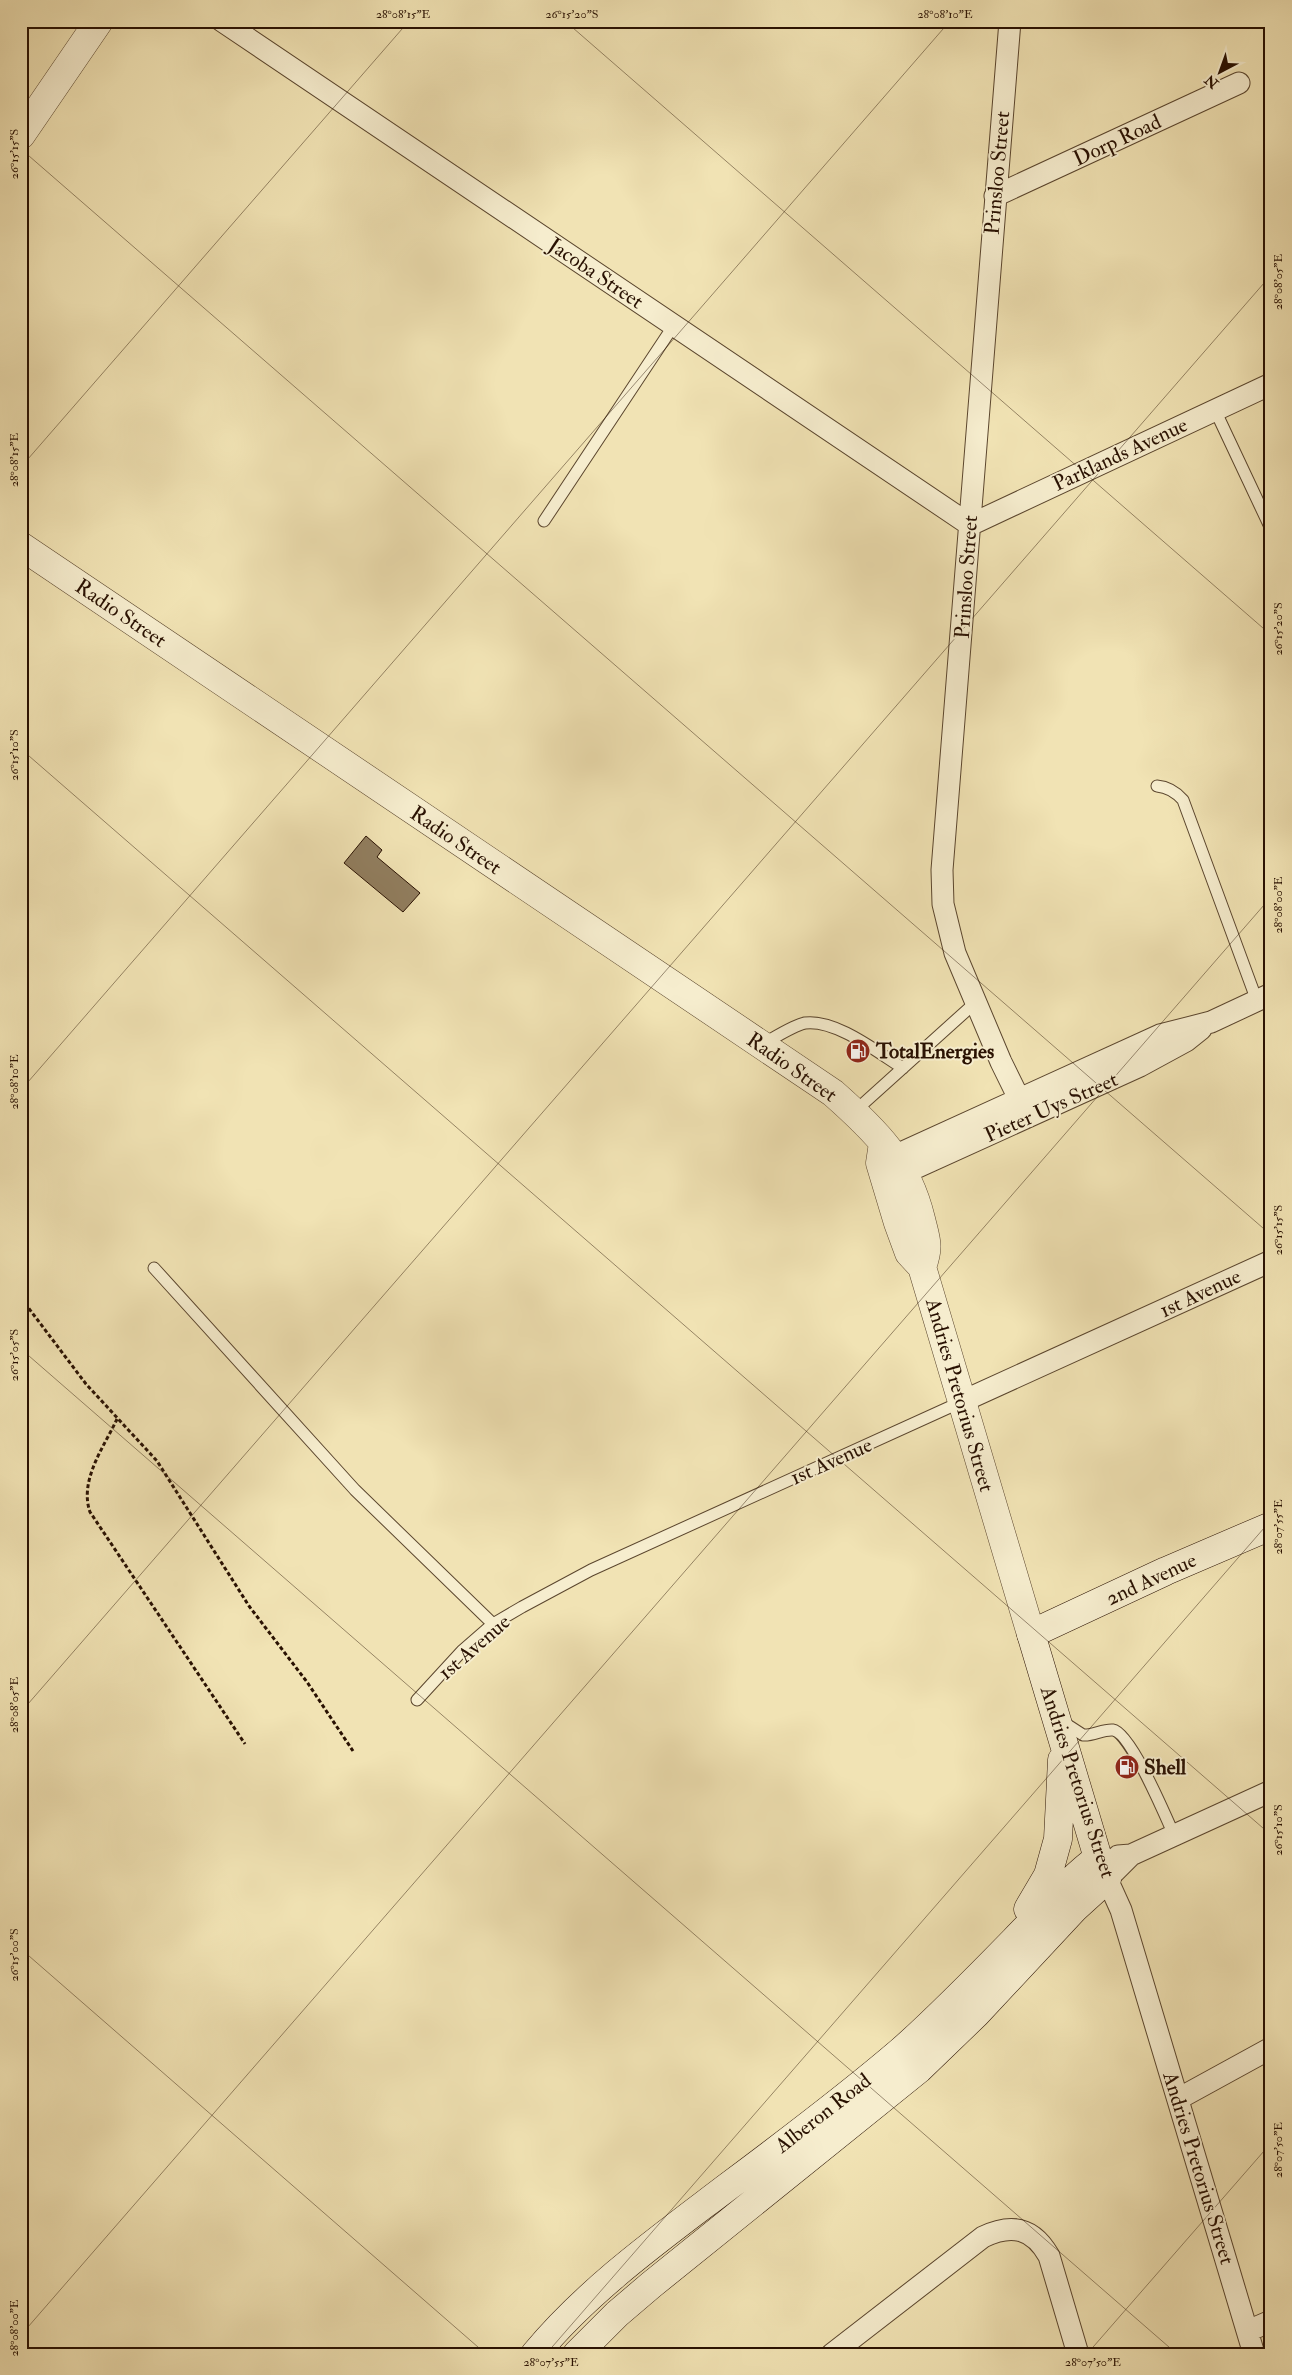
<svg xmlns="http://www.w3.org/2000/svg" width="1292" height="2375" viewBox="0 0 1292 2375" font-family="'IM FELL Double Pica',serif">
	<style>
		.building { fill: #917e5f; stroke: #291102 }
		.lines { fill: none; stroke-linecap: round; stroke-linejoin: round }
		.service-casing { stroke: #5b462e; stroke-width: 13 }
		.minor-casing { stroke: #5b462e; stroke-width: 23 }
		.tertiary-casing { stroke: #5b462e; stroke-width: 29 }
		.secondary-casing { stroke: #291102; stroke-width: 29 }
		.path { stroke: #291102; stroke-width: 3; stroke-dasharray: 4 2.5; stroke-linecap: butt }
		.service { stroke: #f6edce; stroke-width: 11 }
		.minor { stroke: #f6edce; stroke-width: 21 }
		.tertiary { stroke: #f6edce; stroke-width: 28 }
		.secondary { stroke: #f6edce; stroke-width: 28 }
		.ticks { fill: none; stroke: #291102; stroke-width: 1; stroke-opacity: 0.45 }
		.labels { text-anchor: middle; stroke-width: 4; stroke-linejoin: round; paint-order: stroke }
		.street-label { font-size: 21px; fill: #291102; stroke: #f6edce }
		.poi-label { font-size: 21px; font-weight: bold; fill: #291102; stroke: #f6edce; text-anchor: start }
		.neatline { fill: none; stroke: #291102; stroke-width: 2 }
		.ticks-label { font-size: 12px; text-anchor: middle; fill: #291102 }
	</style>
	<rect width="100%" height="100%" fill="#f1e3b4"/>
	<filter id="stains"><feTurbulence type="fractalNoise" baseFrequency=".004" numOctaves="4"/><feColorMatrix values="0 0 0 0 .2 0 0 0 0 .09 0 0 0 0 .02 0 0 0 .5 -.17"/></filter>
	<radialGradient id="worn" r=".72"><stop offset=".6" stop-color="#630" stop-opacity="0"/><stop offset="1" stop-color="#630" stop-opacity=".3"/></radialGradient>
	<!-- building -->
	<path class="building" d="M366,836L382,850L377,857L420,893L403,912L344,863Z"/>
	<g class="lines">
		<defs>
			<path id="service" d="M1215,410L1271,529
				M544,521L674,325
				M1157,786C1168,787 1176,792 1183,800L1257,1001
				M763,1044C774,1038 794,1025 805,1023C836,1019 877,1052 903,1068
				M854,1112L976,1002
				M154,1268L355,1490L493,1624
				M417,1700L462,1651L493,1624L522,1607L591,1570L961,1402
				M1063,1722L1083,1735C1093,1736 1103,1729 1113,1730C1130,1732 1166,1817 1174,1835"/>
			<path id="minor" d="M222,21L970,525L1271,384
				M1010,21L942,870L943,904L955,953L1001,1062L1028,1117
				M995,196L1239,83
				M881,1162L1160,1035L1211,1022L1271,994
				M889,1180L1140,1066L1186,1041L1201,1029
				M961,1402L1271,1261
				M1131,1855L1107,1879L1121,1910L1254,2354
				M1118,1856L1131,1855L1271,1791
				M1178,2099L1271,2048
				M1248,2331L1271,2321
				M832,2354L983,2237C1012,2223 1033,2228 1049,2256L1078,2354"/>
			<path id="tertiary" d="M21,135L99,21
				M21,546L833,1093C876,1131 907,1161 921,1219C926,1240 930,1246 922,1267
				M883,1143L880,1163L898,1223L909,1253L922,1267L1031,1634"/>
			<path id="secondary" d="M1028,1909L1048,1875L1058,1839L1062,1760
				M535,2354C589,2289 659,2239 726,2188C785,2144 845,2099 901,2051C946,2011 988,1967 1030,1924C1052,1901 1072,1877 1098,1858
				M577,2354L617,2314L651,2285L919,2069L976,2014L1074,1909L1107,1879L1098,1858L1031,1634L1166,1571L1271,1526"/>
		</defs>
		<!-- service casing -->
		<use href="#service" class="service-casing"/>
		<!-- minor casing -->
		<use href="#minor" class="minor-casing"/>
		<!-- tertiary casing -->
		<use href="#tertiary" class="tertiary-casing"/>
		<!-- secondary casing -->
		<use href="#secondary" class="secondary-casing"/>
		<!-- path -->
		<path class="path" d="M21,1298L86,1384L157,1461L249,1606L307,1682L353,1751
			M117,1419C104,1447 79,1480 90,1512L245,1744"/>
		<!-- service -->
		<use href="#service" class="service"/>
		<!-- minor -->
		<use href="#minor" class="minor"/>
		<!-- tertiary -->
		<use href="#tertiary" class="tertiary"/>
		<!-- secondary -->
		<use href="#secondary" class="secondary"/>
	</g>
	<!-- ticks -->
	<path class="ticks" d="M565,21L1271,635M1255,21L1271,35M21,149L1271,1235M21,467L409,21M21,749L1271,1835M21,1090L950,21M21,1349L1177,2354M21,1712L1271,275M21,1949L486,2354M21,2335L1271,897M546,2354L1271,1520M1087,2354L1271,2143"/>
	<!-- icons -->
	<defs>
		<symbol id="fuel-disc" viewBox="-11 -11 22 22"><circle r="9.5" fill="#8f2418" stroke="#f6edce"/><path d="M-5.5-6h7V0h2V4h1.3V-2.5L3-4.5l.8-.8L6-3V5H2.5V1h-1V6h-7ZM-4.2-4.7v3.2H.2V-4.7Z" fill="#fff"/></symbol>
	</defs>
	<g fill-rule="evenodd">
		<use href="#fuel-disc" x="844" y="1037" width="28" height="28"/>
		<use href="#fuel-disc" x="1113" y="1753" width="28" height="28"/>
	</g>
	<g class="labels">
		<!-- street labels -->
		<g class="street-label">
			<text transform="translate(1117 140) rotate(-25)" y="7">Dorp Road</text>
			<text transform="translate(997 173) rotate(-85)" y="7">Prinsloo Street</text>
			<text transform="translate(596 273) rotate(34)" y="7">Jacoba Street</text>
			<text transform="translate(1120 454) rotate(-25)" y="7">Parklands Avenue</text>
			<text transform="translate(966 577) rotate(-86)" y="7">Prinsloo Street</text>
			<text transform="translate(121 613) rotate(34)" y="7">Radio Street</text>
			<text transform="translate(456 840) rotate(34)" y="7">Radio Street</text>
			<text transform="translate(792 1067) rotate(35)" y="7">Radio Street</text>
			<text transform="translate(1051 1107) rotate(-24)" y="7">Pieter Uys Street</text>
			<text transform="translate(1200 1293) rotate(-25)" y="7">1st Avenue</text>
			<text transform="translate(960 1395) rotate(74)" y="7">Andries Pretorius Street</text>
			<text transform="translate(831 1461) rotate(-24)" y="7">1st Avenue</text>
			<text transform="translate(1151 1579) rotate(-25)" y="7">2nd Avenue</text>
			<text transform="translate(474 1647) rotate(-41)" y="7">1st Avenue</text>
			<text transform="translate(1078 1782) rotate(72)" y="7">Andries Pretorius Street</text>
			<text transform="translate(823 2113) rotate(-38)" y="7">Alberon Road</text>
			<text transform="translate(1199 2168) rotate(73)" y="7">Andries Pretorius Street</text>
		</g>
		<!-- poi labels -->
		<g class="poi-label">
			<text x="876" y="1058">TotalEnergies</text>
			<text x="1144" y="1774">Shell</text>
		</g>
	</g>
	<!-- margin -->
	<rect width="1292" height="2375" fill="none" stroke="#f1e3b4" stroke-width="55"/>
	<!-- north arrow -->
	<g transform="translate(1220 72) rotate(221)" stroke="#f6edce" stroke-width="4" paint-order="stroke">
	<path d="M0-4L9 19L0 12L-9 19Z" fill="#291102"/>
	<text y="-8" font-size="14" font-weight="bold" text-anchor="middle" fill="#291102">N</text>
	</g>
	<rect x="28" y="28" width="1236" height="2320" class="neatline"/>
	<g class="ticks-label">
		<text x="403" y="18">28°08'15"E</text>
		<text x="572" y="18">26°15'20"S</text>
		<text x="945" y="18">28°08'10"E</text>
		<text transform="translate(14 154) rotate(-90)" y="4">26°15'15"S</text>
		<text transform="translate(1278 282) rotate(-90)" y="4">28°08'05"E</text>
		<text transform="translate(14 460) rotate(-90)" y="4">28°08'15"E</text>
		<text transform="translate(1278 629) rotate(-90)" y="4">26°15'20"S</text>
		<text transform="translate(14 755) rotate(-90)" y="4">26°15'10"S</text>
		<text transform="translate(1278 905) rotate(-90)" y="4">28°08'00"E</text>
		<text transform="translate(14 1082) rotate(-90)" y="4">28°08'10"E</text>
		<text transform="translate(1278 1230) rotate(-90)" y="4">26°15'15"S</text>
		<text transform="translate(14 1355) rotate(-90)" y="4">26°15'05"S</text>
		<text transform="translate(1278 1527) rotate(-90)" y="4">28°07'55"E</text>
		<text transform="translate(14 1705) rotate(-90)" y="4">28°08'05"E</text>
		<text transform="translate(1278 1830) rotate(-90)" y="4">26°15'10"S</text>
		<text transform="translate(14 1955) rotate(-90)" y="4">26°15'00"S</text>
		<text transform="translate(1278 2150) rotate(-90)" y="4">28°07'50"E</text>
		<text transform="translate(14 2328) rotate(-90)" y="4">28°08'00"E</text>
		<text x="551" y="2366">28°07'55"E</text>
		<text x="1093" y="2366">28°07'50"E</text>
	</g>
	<rect width="100%" height="100%" filter="url(#stains)"/>
	<rect width="100%" height="100%" fill="url(#worn)"/>
</svg>
